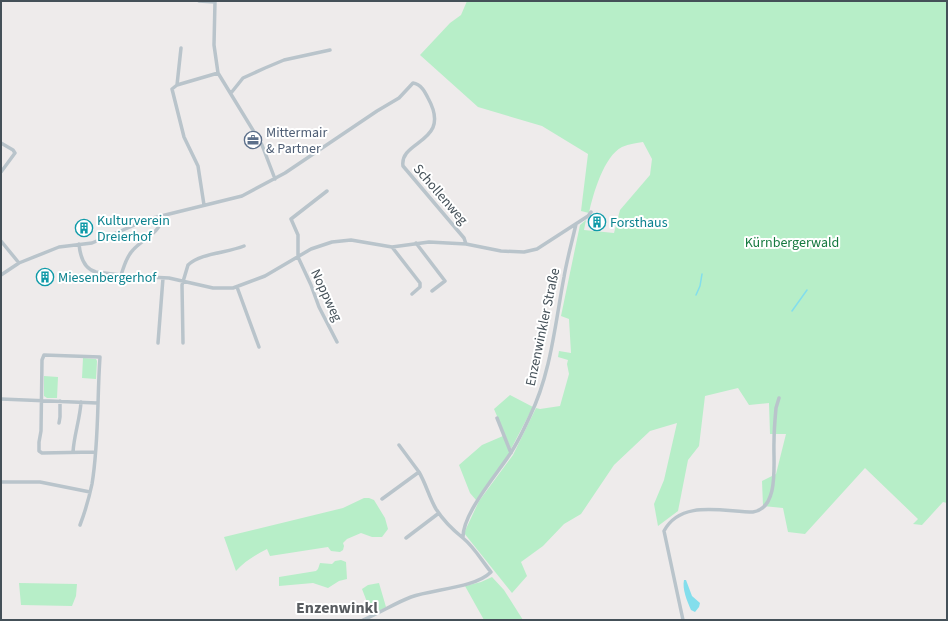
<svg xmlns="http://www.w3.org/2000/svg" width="948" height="621" viewBox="0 0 948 621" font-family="'Source Sans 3',sans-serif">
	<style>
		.green { fill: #b7eec8 }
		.water { fill: #83deec }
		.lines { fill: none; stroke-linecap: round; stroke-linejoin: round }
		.stream { stroke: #83deec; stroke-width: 1.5 }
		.minor { stroke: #b9c4cb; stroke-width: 3.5 }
		.labels { text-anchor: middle; stroke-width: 4; stroke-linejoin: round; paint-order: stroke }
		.service-label { font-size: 14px; fill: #4e5e75; stroke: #fff; text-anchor: start }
		.street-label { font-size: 14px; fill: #445058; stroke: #fff }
		.culture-label { font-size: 14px; fill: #0d838f; stroke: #fff; text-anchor: start }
		.park-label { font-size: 14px; fill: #15793f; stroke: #fff }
		.quarter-label { font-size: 16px; font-weight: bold; fill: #585c60; stroke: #fff }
	</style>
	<rect width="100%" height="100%" fill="#eeebeb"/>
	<!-- green -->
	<path class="green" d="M467,1H947V503L943,502L922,525L913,524L918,519L865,468L805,534L788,532L783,508L763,506L762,481L776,474L786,434H770L769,403L749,405L738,388L705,396L699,446L688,460L678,511L658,526L654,504L664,480L677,423L650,431L614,465L581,514L564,524L543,546L521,562L527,576L512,593L464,533L479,501L513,455L536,408L540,409L560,406L569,374L567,364L568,360L558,357L559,351L571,353L569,319L561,316L580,225L586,220L584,230L614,233L620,210L650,175L652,159L643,142C637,143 629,144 622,147C604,156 593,194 589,213L581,211L588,154L542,126L478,107L420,55L450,23L461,15Z
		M83,358L96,359L97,361L96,379L82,378Z
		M44,376L58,377L57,398H47L44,396Z
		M510,395L533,407L511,449L494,409Z
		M503,436L510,453L476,500L470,493L459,465L482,445Z
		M364,498H369L374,500L385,518L388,529L382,537H372L361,533L347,539L343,543L344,546L343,550L340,552L331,551L328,547L270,556L267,549C255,555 245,561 236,571L224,537L343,508Z
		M341,560L346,562L347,579L339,581L328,588L313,583L279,586V577L316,571L318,569L320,563L332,564L335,561Z
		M492,577L504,590L523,620H484L465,586L481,582Z
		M19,583L77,584L76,596L72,606L21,605Z
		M379,583L386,607L372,615L362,589L368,585Z"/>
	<!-- water -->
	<path class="water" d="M684,580H686L692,596L700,603L699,607L695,612L691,610C687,601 682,589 684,580Z"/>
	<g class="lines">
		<!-- stream -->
		<path class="stream" d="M696,295L700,286L702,274
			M792,311L807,290"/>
		<!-- minor -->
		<path class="minor" d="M199,1L215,2
			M215,1L214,45L218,73L262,145L275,179
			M177,85L181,48
			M231,93L243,78L265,68L284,60L330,50
			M1,143L13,150L15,153L1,172
			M327,191L291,219L298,235V257L311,285L319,307L337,342
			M204,205L198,166L184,137L172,89L177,85L218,73
			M1,241L19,263
			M416,243L445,281L432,291
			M79,244C80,255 84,269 96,272L129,276L169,278L213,288H233L265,276L311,249L332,242L351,240L392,247L429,242L466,244L501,251L524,252L537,249L588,216L591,212
			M392,247L420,283V287L412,294
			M1,275L19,263L59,247L92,243L149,219L242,196L285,173L377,111L399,98L413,83C421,84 425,92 428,98C453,143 399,140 403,166L464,238L466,244
			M121,275C124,267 126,257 133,250C143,238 161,234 162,216
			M237,287L259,347
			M158,343L163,278
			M183,343L182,285L188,265C201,253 227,253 244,246
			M1,399L97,403
			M497,418L511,453
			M59,423L60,417V401
			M399,445L419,472
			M73,452C74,435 80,419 81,402
			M1,482H40L90,492
			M80,525C85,512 89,498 92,484C99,442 97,399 100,357L44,355L42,360L41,431L39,442V451L42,453L95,452
			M406,538L439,513
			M463,538C462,514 497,474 510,454C518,442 524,429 530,416C551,373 555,324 564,277C567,259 572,242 576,224
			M363,620C380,613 395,603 411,597C434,589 475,588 491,572C482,561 474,547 463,538C453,530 443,520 436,509C429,497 426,484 419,472L382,499
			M683,620L664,531C681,499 724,512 753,512C780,508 773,462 774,442C774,430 775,419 776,408L779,398"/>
	</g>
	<!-- icons -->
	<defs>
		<symbol id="office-ring" viewBox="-11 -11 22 22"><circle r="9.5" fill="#fff" stroke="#5c6f8a" stroke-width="1.5"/><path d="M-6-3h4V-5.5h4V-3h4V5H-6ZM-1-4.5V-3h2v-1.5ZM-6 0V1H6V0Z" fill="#5c6f8a"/></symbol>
		<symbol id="building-ring" viewBox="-11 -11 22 22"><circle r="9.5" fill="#fff" stroke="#0f9aa8" stroke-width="1.5"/><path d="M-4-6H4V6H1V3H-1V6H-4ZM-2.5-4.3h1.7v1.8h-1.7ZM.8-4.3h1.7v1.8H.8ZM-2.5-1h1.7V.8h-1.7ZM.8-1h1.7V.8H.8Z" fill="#0f9aa8"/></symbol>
	</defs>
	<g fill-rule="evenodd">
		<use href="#office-ring" x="243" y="130" width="20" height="20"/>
		<use href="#building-ring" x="587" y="212" width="20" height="20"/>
		<use href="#building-ring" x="74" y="218" width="20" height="20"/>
		<use href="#building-ring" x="35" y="267" width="20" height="20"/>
	</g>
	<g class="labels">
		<!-- service labels -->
		<g class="service-label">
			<text x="266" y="137">Mittermair<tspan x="266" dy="16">&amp; Partner</tspan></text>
		</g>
		<!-- street labels -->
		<g class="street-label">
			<text transform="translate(441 194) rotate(49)" y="5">Schollenweg</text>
			<text transform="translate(327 295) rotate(65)" y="5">Noppweg</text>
			<text transform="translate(542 327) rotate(-78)" y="5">Enzenwinkler Straße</text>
		</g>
		<!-- culture labels -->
		<g class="culture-label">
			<text x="97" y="225">Kulturverein<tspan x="97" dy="16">Dreierhof</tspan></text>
			<text x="610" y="227">Forsthaus</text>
			<text x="58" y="282">Miesenbergerhof</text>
		</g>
		<!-- park labels -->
		<g class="park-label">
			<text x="792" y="247">Kürnbergerwald</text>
		</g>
		<!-- quarter labels -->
		<g class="quarter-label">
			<text x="337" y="613">Enzenwinkl</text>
		</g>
	</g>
	<!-- border -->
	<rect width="948" height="621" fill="none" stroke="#445058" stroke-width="4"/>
</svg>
